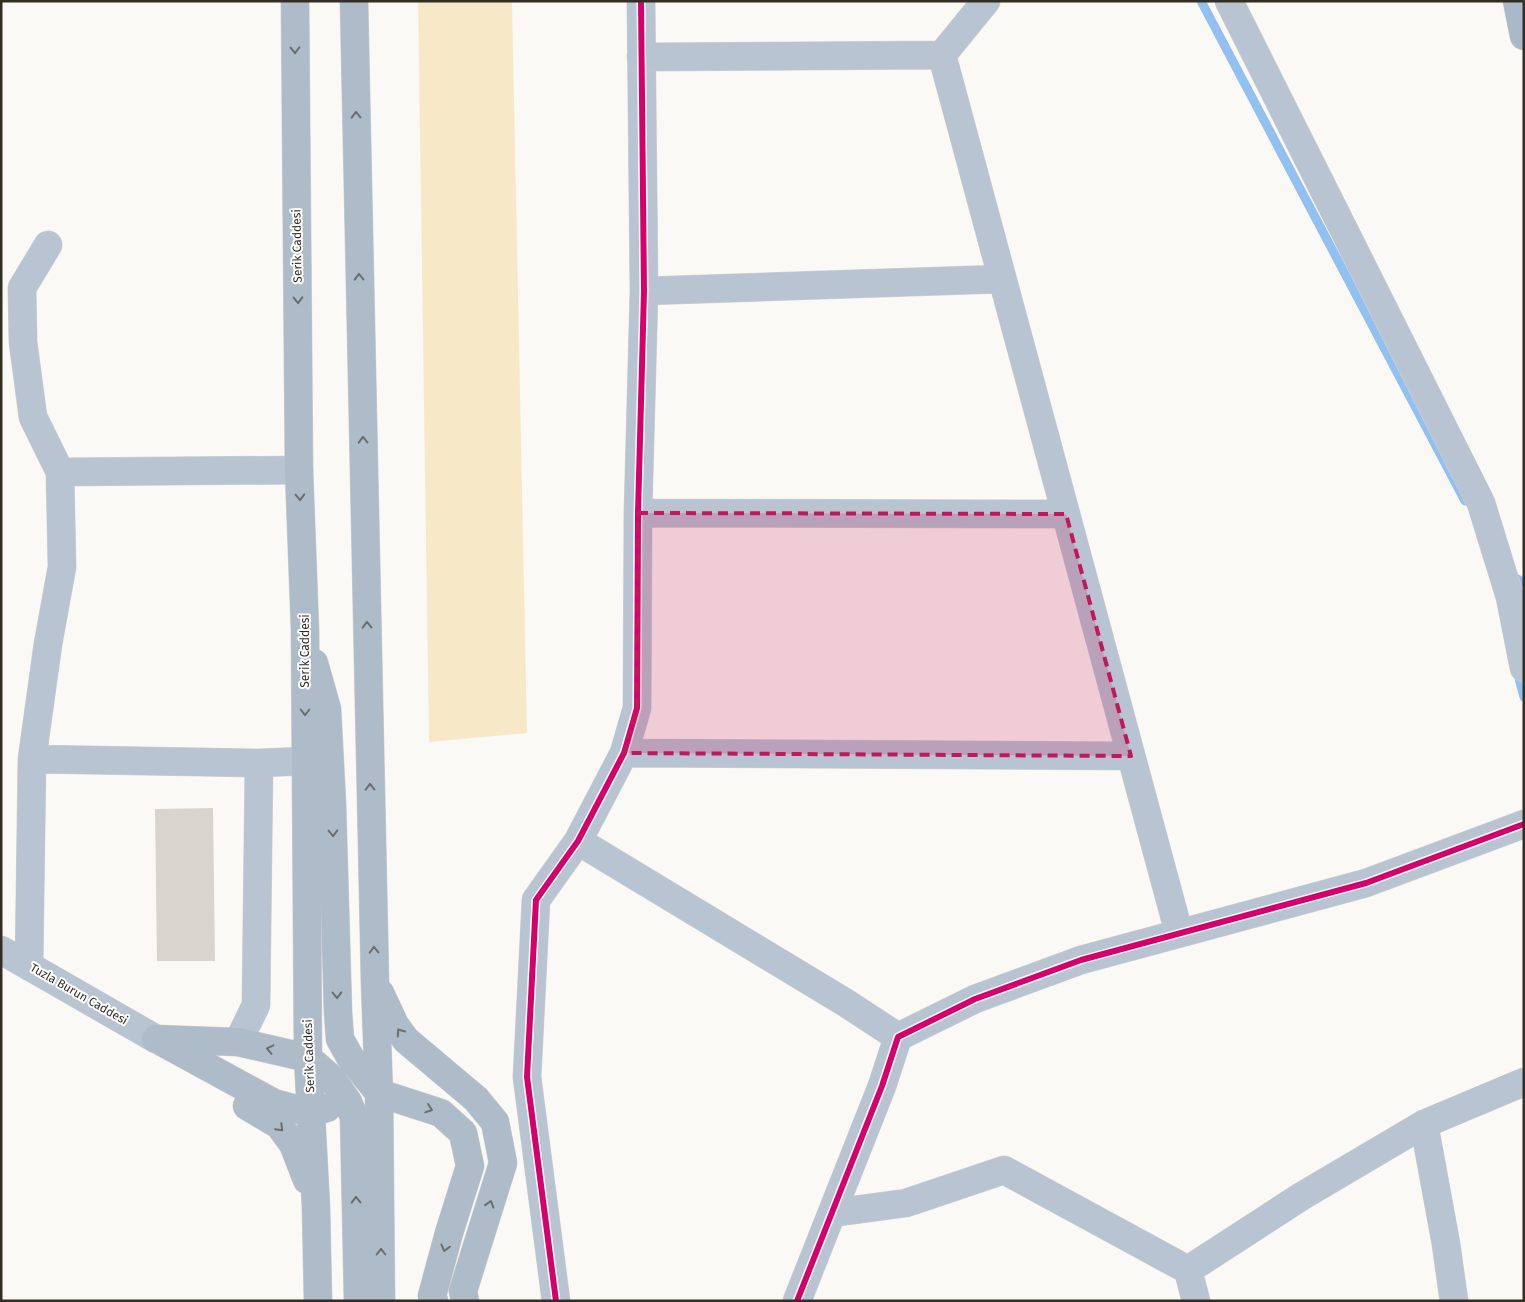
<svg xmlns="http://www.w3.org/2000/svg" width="1525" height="1302" viewBox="0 0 1525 1302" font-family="'Fira Sans',sans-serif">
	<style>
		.green { fill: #f7e9c8 }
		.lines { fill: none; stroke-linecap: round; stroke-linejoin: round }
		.stream { stroke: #92c0f0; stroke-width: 9 }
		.building { fill: #d8d5ce }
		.minor-casing { stroke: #d6d4d1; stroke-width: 29 }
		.tertiary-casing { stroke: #d6d4d1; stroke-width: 29 }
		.secondary-casing { stroke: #d6d4d1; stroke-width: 29 }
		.trunk-casing { stroke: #d6d4d1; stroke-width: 29 }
		.minor { stroke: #b8c4d2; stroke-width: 28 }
		.tertiary { stroke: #b8c4d2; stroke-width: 28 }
		.secondary { stroke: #a9b9ca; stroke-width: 28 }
		.trunk { stroke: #aebcca; stroke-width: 28 }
		.cycleway-casing { stroke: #fff; stroke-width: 9 }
		.cycleway { stroke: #d6006c; stroke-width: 6 }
		.oneway { stroke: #6a6e6e }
		.marked { fill: #c2185b; fill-opacity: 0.2; stroke: #c2185b; stroke-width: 4; stroke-dasharray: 10 6; stroke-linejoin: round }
		.labels { text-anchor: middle; stroke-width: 4; stroke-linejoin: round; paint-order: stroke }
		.street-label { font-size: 12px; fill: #322e22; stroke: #fff }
	</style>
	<rect width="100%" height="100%" fill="#fbf9f6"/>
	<!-- green -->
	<path class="green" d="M418,1H512L527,733L429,742Z"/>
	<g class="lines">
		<!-- stream -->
		<path class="stream" d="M1201,1L1465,501
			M1509,574L1524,583
			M1517,671L1524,697"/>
	</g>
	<!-- building -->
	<path class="building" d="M213,808L215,961H157L155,809Z"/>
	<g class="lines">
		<defs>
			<path id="minor" d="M1229,1L1481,503L1510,597L1524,668
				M942,55L1179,933
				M942,55L986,1
				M641,57L942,55
				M644,291L1002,279
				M60,472L299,470
				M638,513L1066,514
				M624,753L1131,756
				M32,759L259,763
				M578,841L846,1003L898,1037
				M29,966L32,759L48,644L62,567L60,472L33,417L23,342L22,288L48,245
				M238,1042L256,1005L259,763L305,761
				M1424,1124L1446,1244L1454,1301
				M832,1213L906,1203L1004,1170L1188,1270L1196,1301
				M1188,1270L1302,1196L1424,1124L1524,1082
				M556,1301L527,1077L536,900L578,841L624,753L637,708L638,513L644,291L641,1
				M797,1301L882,1086L898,1037L975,999L1081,960L1366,883L1524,824"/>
			<path id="tertiary" d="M1,950L156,1039"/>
			<path id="secondary" d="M1517,1L1524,36"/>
			<path id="trunk" d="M295,1L299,470L305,630L308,1058L316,1207L318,1301
				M354,1L375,982L379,1093L381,1301
				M314,663L327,709L332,803L338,1012L340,1039L350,1057L379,1093L441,1113L463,1133L470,1166L449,1233L432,1296L434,1301
				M380,993L395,1025L406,1040L476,1099L495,1122L503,1163L463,1291L465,1301
				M156,1039L238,1042L308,1058L332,1079L348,1102L354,1117L358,1301
				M162,1042L274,1103L311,1113L327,1108
				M247,1106L279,1125L293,1144L307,1180"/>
		</defs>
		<!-- minor casing -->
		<use href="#minor" class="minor-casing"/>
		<!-- tertiary casing -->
		<use href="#tertiary" class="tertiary-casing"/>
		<!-- secondary casing -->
		<use href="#secondary" class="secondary-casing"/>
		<!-- trunk casing -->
		<use href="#trunk" class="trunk-casing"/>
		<!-- minor -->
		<use href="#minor" class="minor"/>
		<!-- tertiary -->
		<use href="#tertiary" class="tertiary"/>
		<!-- secondary -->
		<use href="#secondary" class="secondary"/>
		<!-- trunk -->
		<use href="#trunk" class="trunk"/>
		<defs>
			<path id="cycleway" d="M556,1301L527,1077L536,900L578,841L624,753L637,708L638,513L644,291L641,1
				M797,1301L882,1086L898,1037L975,999L1081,960L1366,883L1524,824"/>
		</defs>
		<!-- cycleway casing -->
		<use href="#cycleway" class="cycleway-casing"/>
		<!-- cycleway -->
		<use href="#cycleway" class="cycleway"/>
	</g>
	<!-- one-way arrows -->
	<defs><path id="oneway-chevron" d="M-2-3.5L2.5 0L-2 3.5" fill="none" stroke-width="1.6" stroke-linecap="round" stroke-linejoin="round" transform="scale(1.25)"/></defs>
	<g class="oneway">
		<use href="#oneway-chevron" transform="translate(295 50) rotate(89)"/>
		<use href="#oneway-chevron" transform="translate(356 115) rotate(-91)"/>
		<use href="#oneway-chevron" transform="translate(359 277) rotate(-91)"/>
		<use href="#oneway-chevron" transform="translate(298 300) rotate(89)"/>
		<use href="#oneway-chevron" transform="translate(363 440) rotate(-91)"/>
		<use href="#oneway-chevron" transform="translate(300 497) rotate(88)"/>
		<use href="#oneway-chevron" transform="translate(367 625) rotate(-91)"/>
		<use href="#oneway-chevron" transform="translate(305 712) rotate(90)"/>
		<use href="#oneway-chevron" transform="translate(370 787) rotate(-91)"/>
		<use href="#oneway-chevron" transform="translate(333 833) rotate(88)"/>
		<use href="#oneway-chevron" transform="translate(374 950) rotate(-91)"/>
		<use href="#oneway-chevron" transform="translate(337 995) rotate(89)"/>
		<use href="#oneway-chevron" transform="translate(400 1032) rotate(-125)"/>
		<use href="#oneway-chevron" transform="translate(270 1049) rotate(-167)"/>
		<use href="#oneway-chevron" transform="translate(429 1109) rotate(19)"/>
		<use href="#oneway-chevron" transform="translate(280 1128) rotate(45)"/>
		<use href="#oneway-chevron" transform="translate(356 1200) rotate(-91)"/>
		<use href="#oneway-chevron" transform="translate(490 1204) rotate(-73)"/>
		<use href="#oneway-chevron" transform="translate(445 1248) rotate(105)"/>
		<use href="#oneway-chevron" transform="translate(381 1252) rotate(-90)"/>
	</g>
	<!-- marked area -->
	<path class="marked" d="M638,513L1066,514L1131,756L624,753L637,708Z"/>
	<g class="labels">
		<!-- street labels -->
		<g class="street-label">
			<text transform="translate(297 246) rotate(-91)" y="4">Serik Caddesi</text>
			<text transform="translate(305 651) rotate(-90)" y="4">Serik Caddesi</text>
			<text transform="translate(79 994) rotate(30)" y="4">Tuzla Burun Caddesi</text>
			<text transform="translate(309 1056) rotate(-92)" y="4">Serik Caddesi</text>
		</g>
	</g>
	<!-- border -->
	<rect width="1525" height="1302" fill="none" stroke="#322e22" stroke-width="5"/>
</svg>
